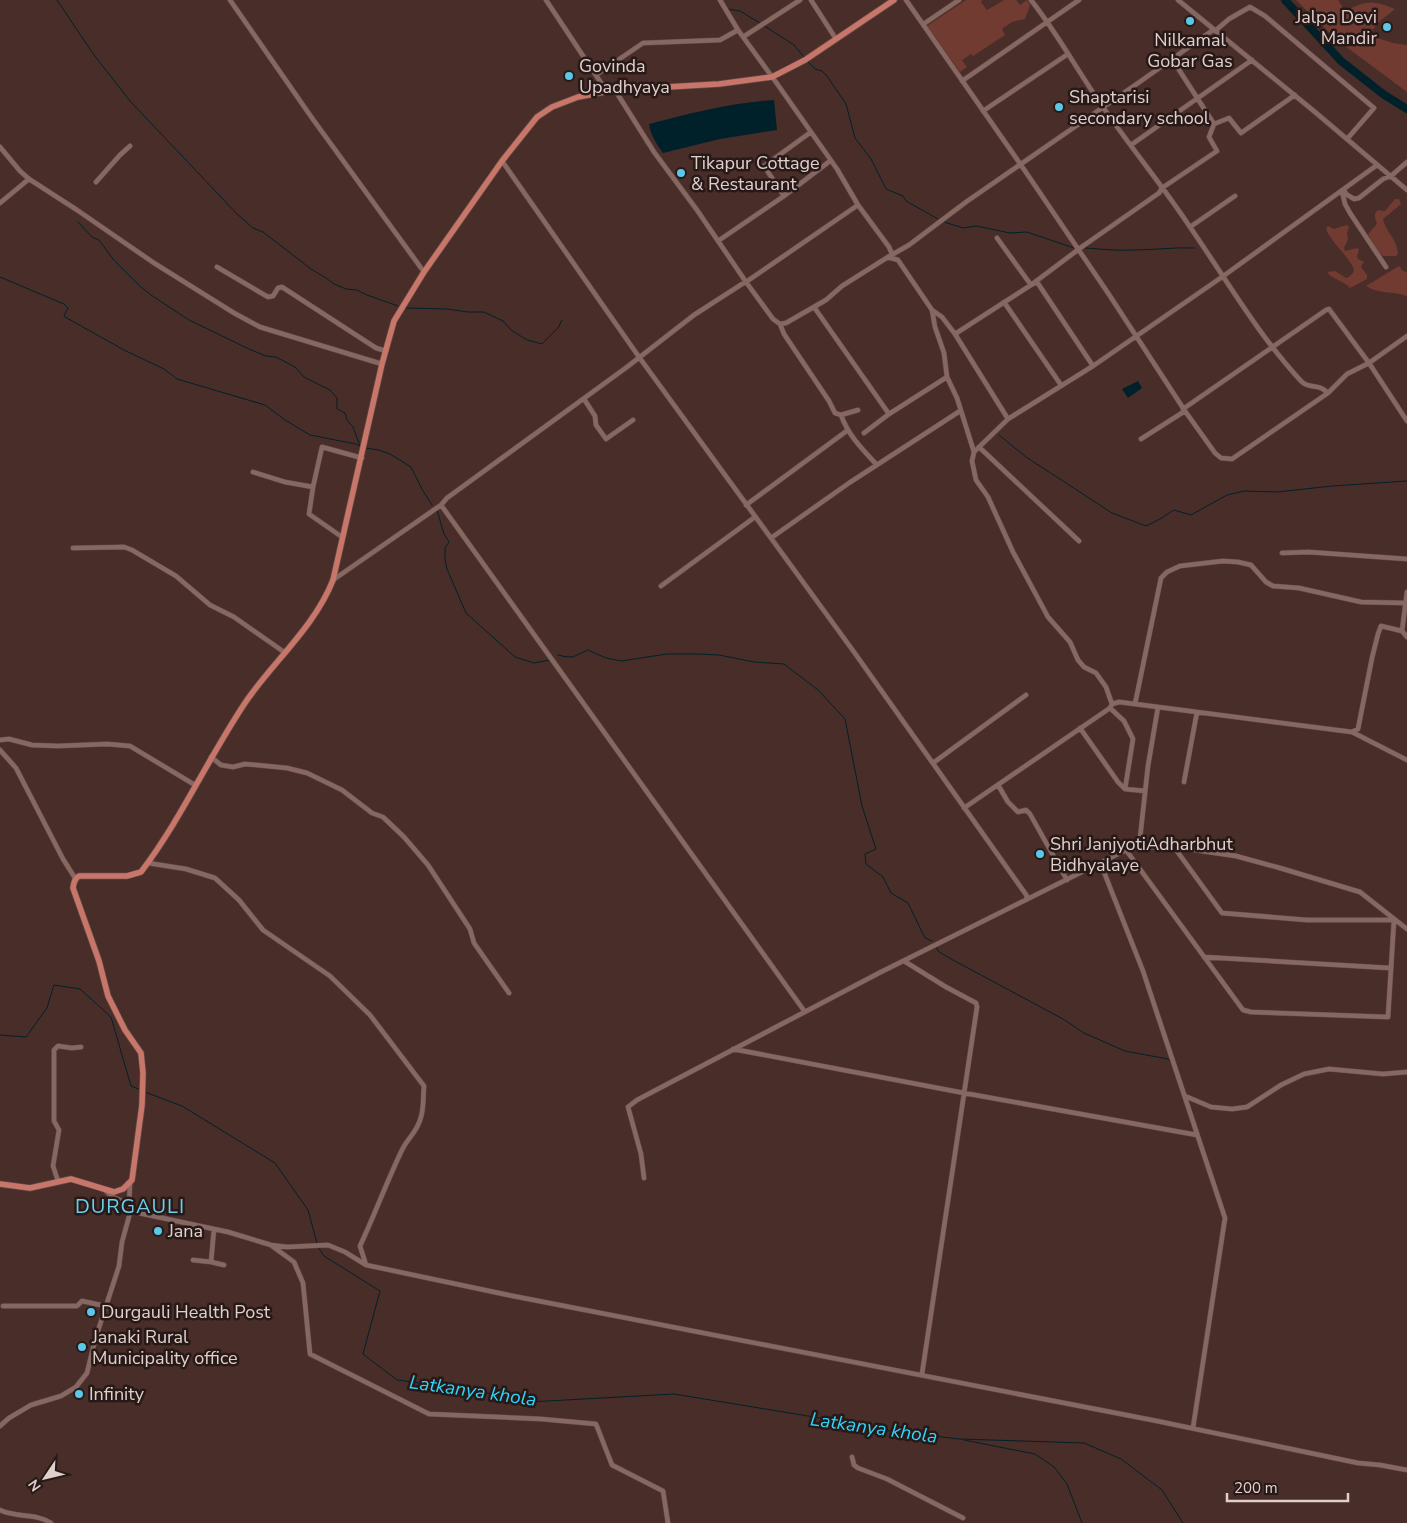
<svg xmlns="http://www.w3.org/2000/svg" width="1407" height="1523" viewBox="0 0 1407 1523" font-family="'Nunito Sans',sans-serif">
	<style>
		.green { fill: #713b32 }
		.water { fill: #00212a }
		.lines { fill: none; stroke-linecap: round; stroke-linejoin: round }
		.stream { stroke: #00212a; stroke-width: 1 }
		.river { stroke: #00212a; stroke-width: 8 }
		.minor-casing { stroke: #604945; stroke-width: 5.5 }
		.major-casing { stroke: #604945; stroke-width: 7 }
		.minor { stroke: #866761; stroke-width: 4.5 }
		.major { stroke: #c77669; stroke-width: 5.5 }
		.poi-dot { fill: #5ac8e6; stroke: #261917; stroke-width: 2 }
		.labels { text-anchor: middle; stroke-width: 5; stroke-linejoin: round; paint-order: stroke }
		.poi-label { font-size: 18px; fill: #e1cfcb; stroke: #261917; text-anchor: start }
		.water-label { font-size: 19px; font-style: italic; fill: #30d4fb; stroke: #261917 }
		.quarter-label { font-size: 20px; letter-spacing: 1px; fill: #6cceea; stroke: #261917 }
	</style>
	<rect width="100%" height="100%" fill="#492d28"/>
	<!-- green -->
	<path class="green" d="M966,0H982L981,2L987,10L1004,0H1016L1020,5L1027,0L1030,5L1025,19L1012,22L1002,29L1005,35L973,56L971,54L962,60L967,67L960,72L927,26Z
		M1296,0H1338L1345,11C1368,0 1372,0 1395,9L1380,21L1368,35L1393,43L1407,45V92L1337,40Z
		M1395,199H1399L1401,204L1383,219C1385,231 1397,238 1398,254L1396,256H1383L1377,250L1368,234L1377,224C1375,218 1373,214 1378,210L1385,211Z
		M1347,225L1349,227L1347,233L1348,239L1344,248L1345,251L1357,248L1359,250L1357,256L1358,259L1364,262L1361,267L1367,275V279L1350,288C1343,280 1333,280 1327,272L1335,271L1346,278L1349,277C1351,275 1353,273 1354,271C1354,261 1328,240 1326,228L1328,226L1334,229Z
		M1399,266L1403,271L1407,272V296C1394,291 1377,294 1366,286Z"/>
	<!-- water -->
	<path class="water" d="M774,100L777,130L720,139L663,153C656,143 651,136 649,124C692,113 730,103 774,100Z
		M1138,381L1142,388L1128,398L1122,389Z"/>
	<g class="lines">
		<!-- stream -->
		<path class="stream" d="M57,0L94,55L130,101L237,214L253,228L263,232L311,269L326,278L334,284L346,289L357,290L367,295L398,306
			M727,9L740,11L760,23
			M763,25L794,45L804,57
			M808,62L815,69L822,71L827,76L846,104L855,138L871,159L886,189L903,196L906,201L938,219
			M78,222L92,237L99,240L113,259L141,287L151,295L189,320L249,349L266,356L276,357L295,367L304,377L330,390L337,398V409L345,413L347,420L353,427L360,446
			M944,222L963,228L976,226L1010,233L1027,232L1074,248
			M1085,248C1101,249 1117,251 1133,250C1153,250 1175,247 1195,248
			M0,277L64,304L68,308L64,315L65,317L124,350L164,369L177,379L265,405L285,420L310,435L356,444L361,447
			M406,308L447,309L468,312H484L503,321L511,330L527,340L542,344L558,328L562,320
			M999,435L1026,457L1112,513L1146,526L1160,519L1174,510L1191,515L1227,495L1244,491L1277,492L1332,486L1407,481
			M365,448L379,450L390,454L411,467L423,491L432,505
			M437,510L444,534L449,542L445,548V560L447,569L466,613L515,657L534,663L550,660
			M558,655C574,659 572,657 588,650L606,658L621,661L667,654H698L719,655L754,662L784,664L818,690L845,719L862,806L876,849L865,854L866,864L883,877L891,893L908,903L925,938L932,941
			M936,947L939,952L953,960L1063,1019L1084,1033L1125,1051L1168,1059L1172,1063
			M0,1035L26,1037L47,1008L54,985L80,989L111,1017L131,1086L141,1090
			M145,1092L182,1106L275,1163L308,1210L317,1243
			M318,1247L324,1256L380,1291L363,1354L397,1380L473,1390L529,1402L674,1394L814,1417L866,1428L959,1439L1084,1443L1121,1459L1162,1490L1183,1523
			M964,1440L1035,1454L1054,1467L1067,1484L1082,1523"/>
		<!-- river -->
		<path class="river" d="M1285,0L1341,61L1383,94L1407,109"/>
		<defs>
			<path id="minor" d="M230,0L312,118L424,272
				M546,0L607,92
				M720,0L738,30L778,85L837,169L858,205L889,247L892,254
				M811,0L836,39
				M906,0L1021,165L1108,293L1185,411L1215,453L1221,458L1232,459L1328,393
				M1031,0C1058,34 1078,72 1103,107C1131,148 1163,186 1190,227C1226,279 1258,335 1301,381C1309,390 1317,382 1328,393L1347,374L1369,363L1329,309L1326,310L1183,409
				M1178,0L1315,112L1407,190
				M925,23L959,0
				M1215,31L1229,19L1250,7L1265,16L1374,108L1347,139
				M743,37L800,0
				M1172,59L1214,124L1229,118L1241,133L1295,95
				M596,75L643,43L720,40L738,30
				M962,81L1079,0
				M615,90L654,152L697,210L746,282L858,205
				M983,111L1068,54
				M1131,145L1252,60
				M0,147L20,171L29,179L77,210L154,263L234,313L260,327L382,364
				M502,161L639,357L854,652L1027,896L1026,900
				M96,182L120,155L130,146
				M1344,190L1346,194L1354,199L1359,198L1383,179L1391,176L1407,162
				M1342,191L1345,204L1350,213L1386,267
				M784,196L830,161
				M0,203L29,179
				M1190,227L1235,196
				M997,238L1031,285L1037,282L1093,366
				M718,241L784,196L764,166L811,132
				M888,257L909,245L966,202L1141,81L1213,30
				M217,267L268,297L273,296L278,288L282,287L376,348L386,351
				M1004,302L1061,385
				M814,307L889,414
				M932,310L935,327L944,353L947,377L957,398L974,452
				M780,324L784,334L829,401L835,413L841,415L858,410
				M955,334L1008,419L974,452L972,461L976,480L988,497L1013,552L1048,617L1070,642L1078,660L1084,667L1096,673L1106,687L1112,704L1119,702L1135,704L1352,732L1407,760
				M1407,336L1369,363L1407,421
				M584,399L595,416L596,425L606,439L633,420
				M841,415C848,435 862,449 877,465
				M1008,419L1093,366L1222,277L1377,165
				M864,433L889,414L947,377
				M1141,439L1185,411
				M979,447L1079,541
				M253,472L285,482L313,487
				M441,505L805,1012
				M746,505L848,430
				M342,537L309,514L313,487L322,447L362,458
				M771,538L849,483L960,411
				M73,548L124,547L132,550L176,576L210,605L234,617L284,652
				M1282,553L1308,552L1407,559
				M333,580L441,505L447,498L627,367L694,315L742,284L746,282L773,319L780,324L786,323L826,300L842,286L888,257L898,260L932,310L942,317L955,334L1031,285L1083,246L1159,193L1162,188L1217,151L1209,137L1214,124
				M661,586L755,517
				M1402,631L1407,592
				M1135,704L1161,578L1167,572L1180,566L1223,561L1238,562L1251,565L1266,582L1273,586L1299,588L1361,602L1405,603
				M1110,708L1124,721L1133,739L1125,789
				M1080,728L1118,782L1125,789L1145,791
				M1352,732L1358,729L1372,658L1378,634L1381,626L1402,631L1407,637
				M0,740L9,739L32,745L58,746L107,744L130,746L195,785
				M0,750L16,768L63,859L75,878
				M211,757L221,765L233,767L245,764L287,768L307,773L342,790L372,813L383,817L404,837L428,865L470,929L474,943L509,993
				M933,763L1026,695
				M1184,782L1197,712
				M998,785L1008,802L1018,812L1026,810L1030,814L1067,880
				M964,808L1110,708L1112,704
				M1139,847L1148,766L1158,707
				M1126,850L1243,1010L1251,1012L1388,1017L1394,920H1307L1222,913L1174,847
				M1100,862L1143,971L1225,1218L1193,1428
				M148,863L186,869L215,878L239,900L263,930L330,976L370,1015L424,1086C423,1096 424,1107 421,1117C417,1133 408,1137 402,1150C387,1181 375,1214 360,1246L366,1265
				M1204,957L1390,968
				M904,961L946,987L976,1003L977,1007L922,1374
				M733,1049L964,1093L1197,1135
				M1185,1096L1211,1107L1232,1109L1247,1107L1281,1085L1304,1074L1329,1069L1383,1074L1407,1072
				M644,1178L641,1154L628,1107L637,1100L879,973L1126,850L1139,847H1174L1236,856L1280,868L1360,892L1407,929
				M58,1181L53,1166L59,1130L54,1121V1050L58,1046L72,1048L81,1047
				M130,1184L129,1206L139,1213L228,1232L271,1245L287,1247L328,1245L345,1252L366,1265L513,1296L1157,1421L1358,1463L1380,1465L1407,1470
				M272,1246L294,1262L303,1283L310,1354L429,1414L541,1419L596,1424L612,1465L663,1491L668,1523
				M193,1260L211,1262L214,1229
				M211,1262L224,1265
				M3,1306H77L82,1301L105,1306
				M0,1426L9,1418L31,1405L61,1396L76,1387L87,1373L95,1340L119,1266L122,1242L130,1213L129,1206L126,1203L111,1196L105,1190
				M852,1457L854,1465L858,1468L887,1479L963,1518
				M0,1510C16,1518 36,1513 51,1523"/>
			<path id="major" d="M0,1184L30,1188L71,1179L114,1192L123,1189L132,1180L142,1105L143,1073L141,1053L125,1030L108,996L99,961L73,888C74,883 74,879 79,876H127L141,872C182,818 209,756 247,700C275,660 315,626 333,580L382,364L394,321L424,272L502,161L537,117L552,107L578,97L615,90L719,84L772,77L805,60L894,0"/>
		</defs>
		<!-- minor casing -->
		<use href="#minor" class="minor-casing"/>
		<!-- major casing -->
		<use href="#major" class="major-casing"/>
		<!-- minor -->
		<use href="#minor" class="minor"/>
		<!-- major -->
		<use href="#major" class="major"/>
	</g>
	<!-- markers -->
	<g class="poi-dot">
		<circle cx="1190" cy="21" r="5"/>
		<circle cx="1387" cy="27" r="5"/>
		<circle cx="569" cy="76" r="5"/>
		<circle cx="1059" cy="107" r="5"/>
		<circle cx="681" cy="173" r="5"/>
		<circle cx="1040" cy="854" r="5"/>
		<circle cx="158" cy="1231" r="5"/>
		<circle cx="91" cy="1312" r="5"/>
		<circle cx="82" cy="1347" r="5"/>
		<circle cx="79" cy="1394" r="5"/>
	</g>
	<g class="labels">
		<!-- poi labels -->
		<g class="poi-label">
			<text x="1377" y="23" text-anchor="end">Jalpa Devi<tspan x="1377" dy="21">Mandir</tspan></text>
			<text x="1190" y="46" text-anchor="middle">Nilkamal<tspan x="1190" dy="21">Gobar Gas</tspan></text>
			<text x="579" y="72">Govinda<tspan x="579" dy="21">Upadhyaya</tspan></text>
			<text x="1069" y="103">Shaptarisi<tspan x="1069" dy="21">secondary school</tspan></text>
			<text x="691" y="169">Tikapur Cottage<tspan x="691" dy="21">&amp; Restaurant</tspan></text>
			<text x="1050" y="850">Shri JanjyotiAdharbhut<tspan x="1050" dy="21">Bidhyalaye</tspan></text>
			<text x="168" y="1237">Jana</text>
			<text x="101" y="1318">Durgauli Health Post</text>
			<text x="92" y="1343">Janaki Rural<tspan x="92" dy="21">Municipality office</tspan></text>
			<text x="89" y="1400">Infinity</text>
		</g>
		<!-- water labels -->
		<g class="water-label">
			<text transform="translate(473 1390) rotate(8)" y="7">Latkanya khola</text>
			<text transform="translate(874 1427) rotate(8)" y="7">Latkanya khola</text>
		</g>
		<!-- quarter labels -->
		<g class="quarter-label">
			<text x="130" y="1213">DURGAULI</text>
		</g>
	</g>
	<!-- north arrow -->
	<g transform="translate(45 1478) rotate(235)" stroke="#261917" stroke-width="4" paint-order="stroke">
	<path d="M0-4L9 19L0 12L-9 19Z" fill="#e1cfcb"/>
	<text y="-8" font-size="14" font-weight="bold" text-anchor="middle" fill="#e1cfcb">N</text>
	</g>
	<!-- scale -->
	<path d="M1227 1493v8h121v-8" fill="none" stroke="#e1cfcb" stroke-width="2.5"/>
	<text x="1234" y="1493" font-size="15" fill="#e1cfcb" stroke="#261917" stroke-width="4" paint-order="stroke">200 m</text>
</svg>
